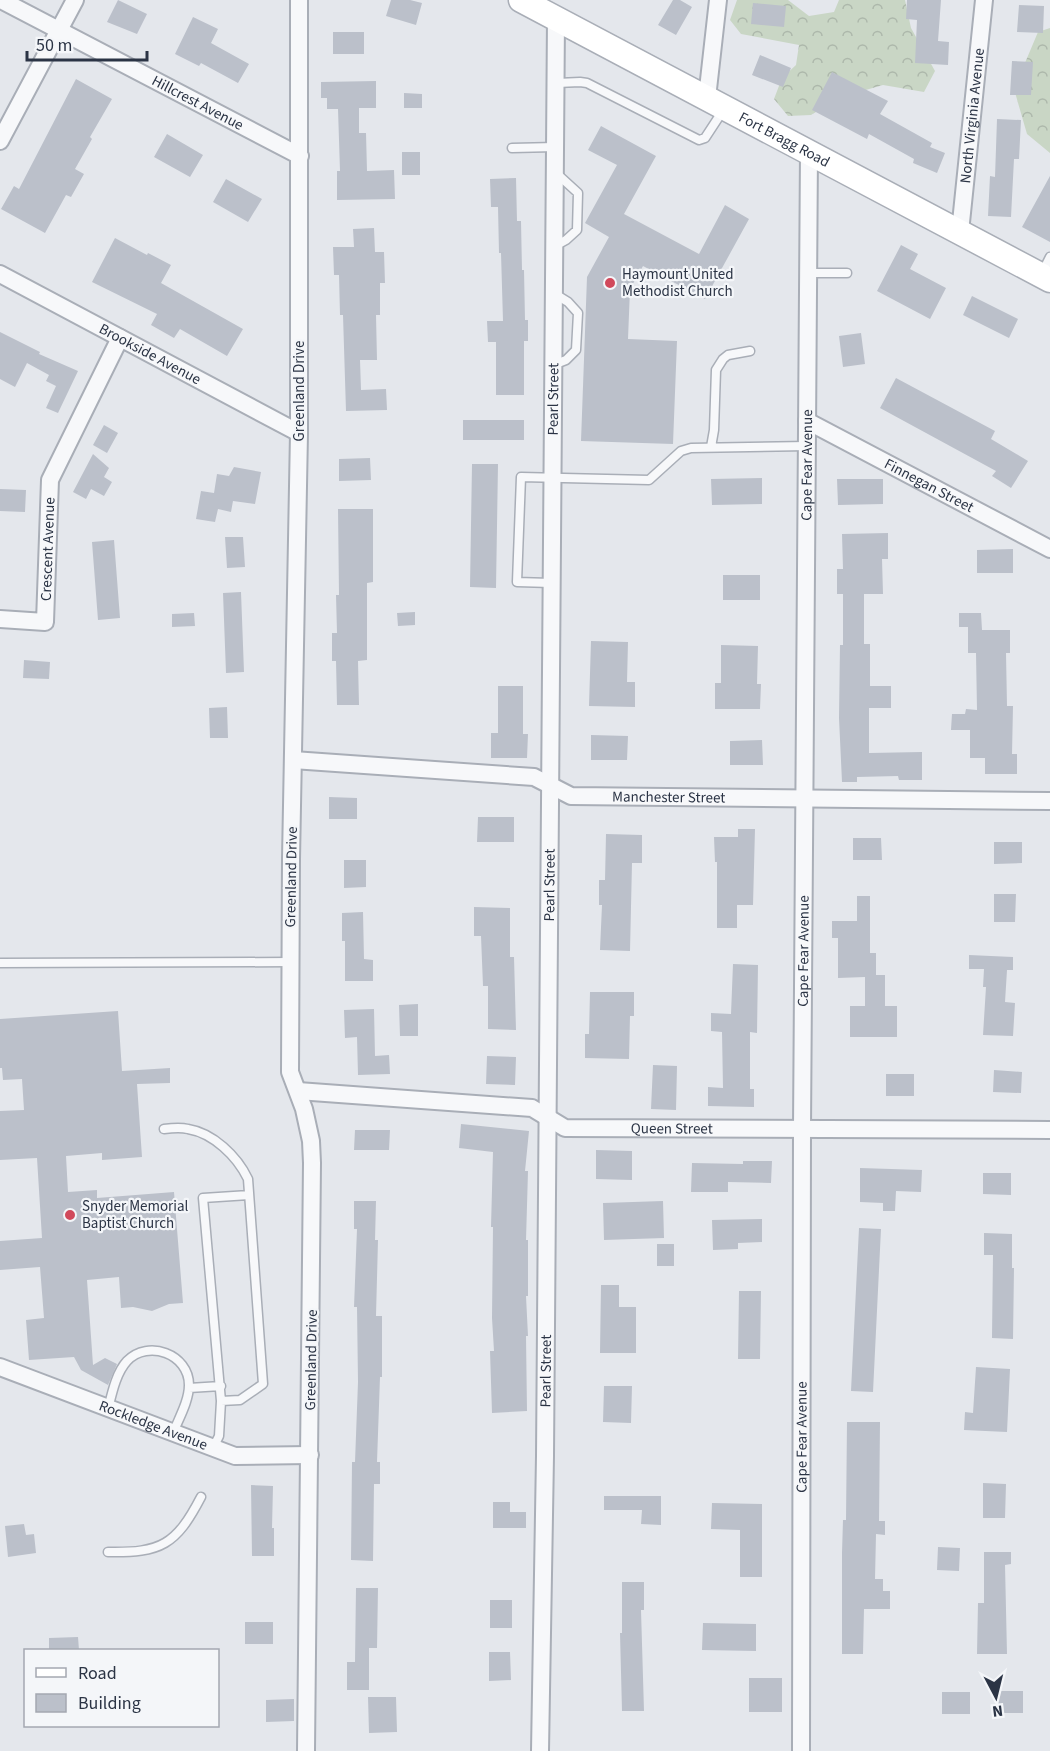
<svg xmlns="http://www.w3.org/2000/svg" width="1050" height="1751" viewBox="0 0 1050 1751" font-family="'Source Sans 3',sans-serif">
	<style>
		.forest { fill: url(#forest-crowns) }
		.building { fill: #bbc0ca }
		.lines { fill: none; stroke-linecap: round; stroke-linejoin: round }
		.lane-casing { stroke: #a9aeb7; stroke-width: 11 }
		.street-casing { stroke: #a9aeb7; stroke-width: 20 }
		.secondary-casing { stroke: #a9aeb7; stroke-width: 27 }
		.lane { stroke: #f7f8fa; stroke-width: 8 }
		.street { stroke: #f7f8fa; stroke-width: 16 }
		.secondary { stroke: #fff; stroke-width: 24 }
		.poi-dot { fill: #d1495b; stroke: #f4f6f9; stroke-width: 2 }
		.labels { text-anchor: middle; stroke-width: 4.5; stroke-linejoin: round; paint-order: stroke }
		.street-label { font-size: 15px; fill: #2b3445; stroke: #f4f6f9 }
		.poi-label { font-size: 15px; fill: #2b3445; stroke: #f4f6f9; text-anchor: start }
	</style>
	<defs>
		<pattern id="forest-crowns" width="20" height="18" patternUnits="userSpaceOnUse" patternTransform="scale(1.5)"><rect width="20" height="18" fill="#c9d6c5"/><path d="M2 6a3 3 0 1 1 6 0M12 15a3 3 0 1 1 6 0" fill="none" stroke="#adb8ab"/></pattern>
	</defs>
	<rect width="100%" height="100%" fill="#e4e7ec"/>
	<!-- forest -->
	<path class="forest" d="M737,0H788L809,16L834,12L839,0H905L911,28L935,71L924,92L883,85L838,98L811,115L788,116L774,99L782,78L796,65L799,45L741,34L730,20Z
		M1050,28V153L1027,134L1014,89L1038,32Z"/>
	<!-- building -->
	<path class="building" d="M118,0L147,14L137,34L107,22Z
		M391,0H410L422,3L416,25L386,16Z
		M673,0H680L692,7L676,35L658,25Z
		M907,0H941L938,41L949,42L948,65L915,63L917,20L906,19Z
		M753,3L786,6L784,27L751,24Z
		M1019,5L1044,6L1043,33L1017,32Z
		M193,17L218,29L211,43L249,64L238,83L201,63L199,66L175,54Z
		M333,32H364V54H333Z
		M760,55L791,68L783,87L752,75Z
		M1012,61L1033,62L1031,95H1010Z
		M832,72L888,101L880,114L932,143L930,147L945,153L937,173L913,163L914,159L869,134L867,139L812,110Z
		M76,79L112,99L90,137L92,139L75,169L84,174L71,197L66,195L45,233L1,209L14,186L19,189Z
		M376,81V108H359V133H366L367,171L394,170L395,199L337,200V171H340L338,109H327V98H321V82Z
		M404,93L422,94V108H404Z
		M997,119L1021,120L1019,159H1014L1011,217L988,216L990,176L995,177Z
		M601,126L656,156L624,214L699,254L725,205L749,219L705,299L643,266L630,289L628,339L677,341L673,444L581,441L587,277L609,237L585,223L617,165L588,150Z
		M167,134L203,155L190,177L154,157Z
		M402,152H420V175H402Z
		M1050,176V242L1022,227Z
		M516,178L517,221H521L522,270H524L525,320H528V341H524V395H496V342H488L487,321H503L501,253H499L498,207H491L490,179Z
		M226,179L262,199L248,222L213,202Z
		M374,228L375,252H384L385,283H380V315H376L377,360H360L361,390L386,389L387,410L346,411L343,315H340L339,275H334L333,247H354L353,229Z
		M115,238L147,255L148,253L171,265L161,283L243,329L227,356L180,329L174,338L151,325L157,314L92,282Z
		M901,245L918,254L910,269L946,288L930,319L877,291Z
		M972,296L1018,319L1009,338L963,315Z
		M0,332L40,352L39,354L78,371L58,413L46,408L56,386L46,381L49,375L27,363L15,387L0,379Z
		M861,333L865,364L843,367L839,336Z
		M896,378L995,431L991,439L1028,461L1011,488L992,476L996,471L880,408Z
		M463,420H524V440H463Z
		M104,425L118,433L107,453L93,445Z
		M93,454L109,468L104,477L112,482L104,496L91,489L86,499L73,492Z
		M370,458L371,480L339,481V459Z
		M472,464H498L496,588L470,587Z
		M234,467L261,472L255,504L233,501L231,512L218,509L215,522L196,519L201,491L214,493L217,474L229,476Z
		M762,478V504L712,505L711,479Z
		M837,479H883V504L838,505Z
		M0,489L26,490L25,512L0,511Z
		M338,509H373V582L367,583V660L358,661L359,705H337L336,661H332V633H337L336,595H339Z
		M888,533V559H882L883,594H864V644H870V686H891V708H869V753L922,752V780H899L898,776L857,777V782H842L839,718L840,645H843V594H837V569H843L842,534Z
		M225,537H243L245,567L227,568Z
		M114,540L120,618L98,620L92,542Z
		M1013,549V573H977V550Z
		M723,575H760V600H723Z
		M241,592L244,672L226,673L223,593Z
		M415,612V625L398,626L397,613Z
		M194,613L195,626L172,627V614Z
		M959,613H981L982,630H1010V653H1006L1007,706H1013L1012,754H1017V774H985V758H970V730H951L952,714H965L966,709L977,710L976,653H968V627H959Z
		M591,641L628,642L627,682H635V707L589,706Z
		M721,645L758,646L757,684H761L760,709H715V683H721Z
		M24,660L50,662L49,679L23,678Z
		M498,686H523V734H528L527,758H491V733H498Z
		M227,707L228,738H210L209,708Z
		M591,735L628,736L627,760H591Z
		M762,740L763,765H730V741Z
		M329,797L357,798V819H329Z
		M478,817H514V842H477Z
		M738,829H755L753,905H737V928H717V862H715L714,837H738Z
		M606,834L642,835V863H632L630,951L600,950L602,905H599V880H605Z
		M853,838H881L882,860H853Z
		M994,842H1022V863L994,864Z
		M344,860H366V887L344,888Z
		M994,894H1016L1015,922H994Z
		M857,896H870V953H876V975H885V1006H897V1037H850V1006H865V977L838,978V938H832V921H857Z
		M474,907L510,908V957H514L516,1030L488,1029V986H483L481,936H474Z
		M363,912L364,959L373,960V981H345V941H342V913Z
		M969,955L1013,957V970H1007L1005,1002L1015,1003L1013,1036L983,1035L986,987H983L984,969H969Z
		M733,964L758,965L757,1033L750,1032V1089H754V1107L708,1106V1087L723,1088L722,1032L711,1031V1013L731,1014Z
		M590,992H634V1016H630L629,1059L585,1058V1034H589Z
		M418,1004V1036H400L399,1005Z
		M374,1009L375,1056L389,1055L390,1074L358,1075L357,1037L345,1038L344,1010Z
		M118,1011L122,1071L170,1068V1083L137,1084L142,1157L102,1160V1153L66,1156L68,1192L97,1190V1198L174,1192L183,1303L169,1304L152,1311L133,1307L121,1308L119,1277L87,1280L93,1365L105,1358L117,1364L108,1385L81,1370L74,1357L29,1360L26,1320L44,1318L40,1267L0,1270V1241L42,1238L37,1158L0,1160V1111L24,1110L22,1079L3,1080L2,1068H0V1019Z
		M487,1056L516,1057L515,1085L486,1084Z
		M653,1065L677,1066L676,1110L651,1109Z
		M994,1070L1022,1072L1021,1093L993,1092Z
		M886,1074H914V1096H886Z
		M461,1124L529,1131L525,1171H528L526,1240H528V1296H526L528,1336H526L527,1411L492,1413L490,1351H494L492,1318L493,1227H491L493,1152L459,1148Z
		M355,1130H390L389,1150H354Z
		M596,1150L632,1151V1180L596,1179Z
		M743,1161H772L771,1183L728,1182V1192H691L692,1163L743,1164Z
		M860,1168L922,1170L921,1192L896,1191L895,1211H883V1203L860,1202Z
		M983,1173H1011V1195L983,1194Z
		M354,1201H376L375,1240H378L376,1316H382V1377H380L377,1462H380V1484H374L373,1561L351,1560L352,1462H355L358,1382L357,1307H354L357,1229H354Z
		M663,1201L664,1238L604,1240L603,1203Z
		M762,1219V1242L738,1243V1249L713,1250L712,1220Z
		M859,1228L881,1229L873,1392L851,1391Z
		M984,1233L1012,1234V1268H1014L1013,1339L992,1338L993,1255H984Z
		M657,1244H674V1266H657Z
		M601,1285H619V1307H636V1353H600Z
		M739,1291H761L760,1359H738Z
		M976,1367L1010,1369L1007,1432L964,1430L965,1412L973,1413Z
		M604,1386H632L631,1423L603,1422Z
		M847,1422H880L879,1521H885V1535L876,1534L875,1579H883V1591H890V1609H864L863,1654H842V1553L843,1520H846Z
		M983,1483L1006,1484L1005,1518H983Z
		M251,1485L273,1486L272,1528H274V1556H252Z
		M604,1496H661V1525L641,1524L642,1510H604Z
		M493,1502H510V1512H526V1528H493Z
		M712,1503L762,1504V1577H740V1530L711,1529Z
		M24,1524L26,1535L34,1534L36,1553L8,1557L5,1526Z
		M938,1547L960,1548L959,1571L937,1570Z
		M984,1552H1011V1564L1005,1565L1007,1654H977L978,1603H984Z
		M622,1582H644V1610H641L644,1711H622L620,1633H622Z
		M356,1588H378L377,1648H369V1690H347V1662H355Z
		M490,1600H512V1628H490Z
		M245,1622H273V1644H245Z
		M703,1623L756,1624V1651L702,1650Z
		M78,1637L79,1650H49V1638Z
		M489,1652H510L511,1680L489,1681Z
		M749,1678H782V1712H749Z
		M995,1691H1023V1713H995Z
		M942,1692H970V1714H942Z
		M368,1697H396L397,1732L369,1733Z
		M294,1699V1721L266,1722V1700Z"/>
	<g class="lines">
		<defs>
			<path id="lane" d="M557,83L580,82L587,83L699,140L705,138L724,109
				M512,148L555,147
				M555,246L566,240L577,230L578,193L555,172
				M808,273H847
				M1042,273L1050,257
				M553,365L566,360L576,350L578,313L568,302L555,294
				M711,447L714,430L716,370L723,359L728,355L750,351
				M551,583L517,582L521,477L649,480L681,451L691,448L807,446
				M0,963L291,962
				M164,1129C172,1128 180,1127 188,1129C213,1133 237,1156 248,1179L263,1384L240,1400L221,1401
				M189,1388L221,1386
				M108,1409C112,1393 116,1373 127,1361C148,1339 189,1354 189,1385C189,1401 179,1418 173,1433
				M213,1448L219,1436L221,1401L203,1198L249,1195
				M108,1552C161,1553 176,1545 201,1497"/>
			<g id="street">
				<path id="s1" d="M1,0L300,156"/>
				<path d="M299,0V433L291,859L290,1072L304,1109L311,1141L312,1163L306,1751"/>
				<path d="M707,98L718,0"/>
				<path d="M0,141L75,0"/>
				<path id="s2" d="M960,232L984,0"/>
				<path id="s3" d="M0,274L299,433"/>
				<path id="s4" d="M807,421L1050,549"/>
				<path id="s5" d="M0,619L45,622L50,480L120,338"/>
				<path id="s6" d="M293,760L534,777L571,796L1050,801"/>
				<path id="s7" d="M298,1091L532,1108L565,1128L1050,1130"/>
				<path id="s8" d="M0,1367L235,1456L310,1455"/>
				<path id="s9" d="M540,1751L545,1456L556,19"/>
				<path id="s10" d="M801,1751L802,1128L809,152"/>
			</g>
			<g id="secondary">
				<path id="s11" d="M521,0L1050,280"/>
			</g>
		</defs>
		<!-- lane casing -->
		<use href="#lane" class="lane-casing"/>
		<!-- street casing -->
		<use href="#street" class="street-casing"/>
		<!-- secondary casing -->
		<use href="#secondary" class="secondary-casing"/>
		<!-- lane -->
		<use href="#lane" class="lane"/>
		<!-- street -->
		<use href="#street" class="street"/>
		<!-- secondary -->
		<use href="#secondary" class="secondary"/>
	</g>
	<!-- markers -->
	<g class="poi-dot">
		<circle cx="610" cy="283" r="6"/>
		<circle cx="70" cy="1215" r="6"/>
	</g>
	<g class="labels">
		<!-- street labels -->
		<g class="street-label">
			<text dy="5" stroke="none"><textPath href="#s1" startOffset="222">Hillcrest Avenue</textPath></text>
			<text dy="5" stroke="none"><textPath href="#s2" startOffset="117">North Virginia Avenue</textPath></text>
			<text dy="5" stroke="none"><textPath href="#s11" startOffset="298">Fort Bragg Road</textPath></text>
			<text dy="5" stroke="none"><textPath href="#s3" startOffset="170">Brookside Avenue</textPath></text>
			<text transform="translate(299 391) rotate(-90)" y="5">Greenland Drive</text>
			<text dy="5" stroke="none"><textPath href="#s9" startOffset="1352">Pearl Street</textPath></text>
			<text dy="5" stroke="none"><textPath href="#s10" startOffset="1286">Cape Fear Avenue</textPath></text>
			<text dy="5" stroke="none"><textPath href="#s4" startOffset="138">Finnegan Street</textPath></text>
			<text dy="5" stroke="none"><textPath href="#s5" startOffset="118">Crescent Avenue</textPath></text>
			<text dy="5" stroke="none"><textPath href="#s6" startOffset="381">Manchester Street</textPath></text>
			<text transform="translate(291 877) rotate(-89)" y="5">Greenland Drive</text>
			<text dy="5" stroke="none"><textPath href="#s9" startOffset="866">Pearl Street</textPath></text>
			<text dy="5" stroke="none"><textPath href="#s10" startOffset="800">Cape Fear Avenue</textPath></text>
			<text dy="5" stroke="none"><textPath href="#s7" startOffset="380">Queen Street</textPath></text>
			<text transform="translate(311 1360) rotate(-89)" y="5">Greenland Drive</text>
			<text dy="5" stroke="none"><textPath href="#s9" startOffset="380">Pearl Street</textPath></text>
			<text dy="5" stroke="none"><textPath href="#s8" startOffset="164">Rockledge Avenue</textPath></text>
			<text dy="5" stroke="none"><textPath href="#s10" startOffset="314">Cape Fear Avenue</textPath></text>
		</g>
		<!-- poi labels -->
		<g class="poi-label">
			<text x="622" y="279">Haymount United<tspan x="622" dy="17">Methodist Church</tspan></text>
			<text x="82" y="1211">Snyder Memorial<tspan x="82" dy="17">Baptist Church</tspan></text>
		</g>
	</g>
	<!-- legend -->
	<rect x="24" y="1649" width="195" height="78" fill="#f4f6f9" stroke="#a4a8b1" stroke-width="1.5"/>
	<rect x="36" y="1668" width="30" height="9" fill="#ffffff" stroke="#a4a8b1" stroke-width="1.5"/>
	<text x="78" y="1679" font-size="18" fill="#2b3445">Road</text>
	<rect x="36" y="1694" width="30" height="18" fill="#bbc0ca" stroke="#a4a8b1" stroke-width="1.5"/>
	<text x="78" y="1709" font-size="18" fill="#2b3445">Building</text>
	<!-- north arrow -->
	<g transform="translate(996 1697) rotate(173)" stroke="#f4f6f9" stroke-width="4.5" paint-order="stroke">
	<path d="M0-4.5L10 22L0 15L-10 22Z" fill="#2b3445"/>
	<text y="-9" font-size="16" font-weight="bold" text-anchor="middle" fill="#2b3445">N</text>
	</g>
	<!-- scale -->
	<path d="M27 51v9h120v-9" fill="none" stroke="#2b3445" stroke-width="3"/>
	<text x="36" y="51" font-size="18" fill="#2b3445" stroke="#f4f6f9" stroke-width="4.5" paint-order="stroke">50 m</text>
</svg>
